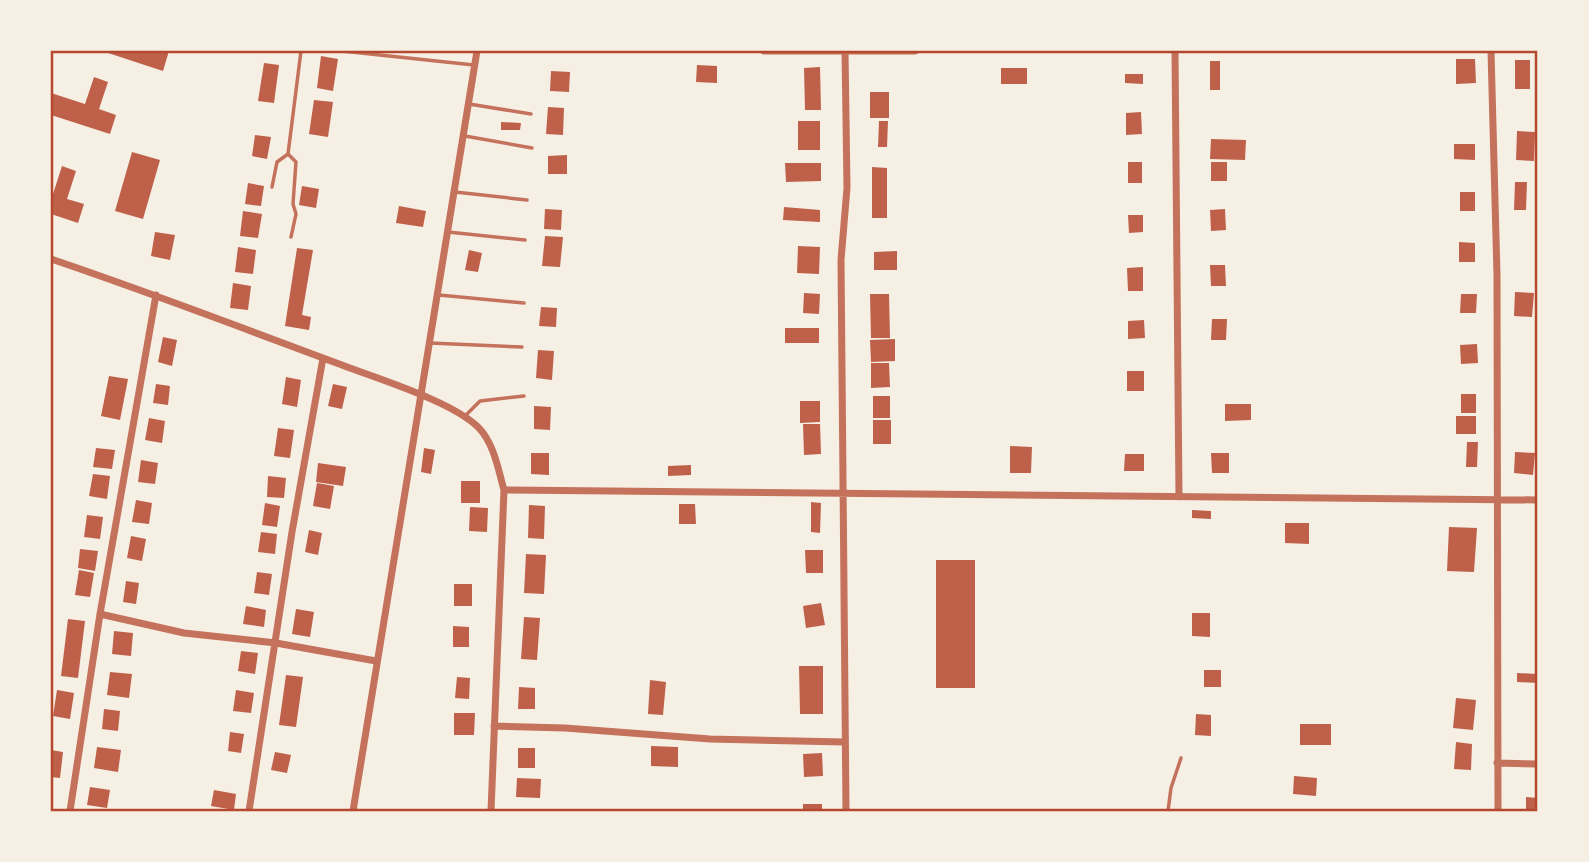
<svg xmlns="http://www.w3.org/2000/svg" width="1589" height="862" viewBox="0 0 1589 862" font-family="'Space Grotesk',sans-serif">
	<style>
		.building { fill: #bf614a }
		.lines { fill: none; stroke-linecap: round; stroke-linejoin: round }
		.service { stroke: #c5725c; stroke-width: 3.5 }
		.minor { stroke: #c5725c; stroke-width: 7 }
		.neatline { fill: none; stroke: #b5482f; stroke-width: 2.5 }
	</style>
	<rect width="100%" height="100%" fill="#f6efe4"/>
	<!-- building -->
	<path class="building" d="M102,51H169L163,71Z
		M321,56L338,59L333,91L317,88Z
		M1456,59H1475L1476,83L1456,84Z
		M1515,60H1530V89H1515Z
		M1210,61H1220V90H1210Z
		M264,63L279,65L274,103L258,101Z
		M697,65L717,66V83L696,82Z
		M820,67L821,110H805L804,68Z
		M1001,68H1027V84H1001Z
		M551,71L570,72L569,92L550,91Z
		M1125,74H1143V84L1125,83Z
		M94,77L108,82L99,109L116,115L110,134L51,115V93L85,104Z
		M870,92H889V118H870Z
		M314,100L333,102L328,137L309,134Z
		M548,107L564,108L563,135L546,134Z
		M1141,112L1142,134L1126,135V113Z
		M798,121H820V150H798Z
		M879,121H888L887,147H878Z
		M501,122L521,123L520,130H501Z
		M1517,131L1535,132L1534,161L1516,160Z
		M255,135L271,137L267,159L252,156Z
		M1211,139L1246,140L1245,160L1210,159Z
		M1454,144H1475V160L1454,159Z
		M132,152L160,160L143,219L115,211Z
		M567,155V174H548V156Z
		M1128,162H1142V183H1128Z
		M1211,162H1227V181H1211Z
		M785,163H821V181L786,182Z
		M62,166L76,171L67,199L84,204L78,223L51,214V193L53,194Z
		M872,167L887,168V218H872Z
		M1515,182H1527L1526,210H1514Z
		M248,183L264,186L261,206L245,204Z
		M302,186L319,189L316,208L299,205Z
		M1460,192H1475V211H1460Z
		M399,206L426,211L423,227L396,223Z
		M784,207L820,210V222L783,220Z
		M545,209L562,210L561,230L544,229Z
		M1225,209L1226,230L1211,231L1210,210Z
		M243,211L262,214L258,238L240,236Z
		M1128,215H1143V232L1129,233Z
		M155,232L175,235L170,260L151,256Z
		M545,236L563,237L560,267L542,266Z
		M1459,242L1475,243V262H1459Z
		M798,246L820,247L819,274L797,273Z
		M238,247L256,250L253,274L235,272Z
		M297,248L313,250L302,315L311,317L309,330L285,326Z
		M469,250L482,253L478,272L465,270Z
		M897,251V270H874V252Z
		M1210,265H1225L1226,286H1211Z
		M1143,267V291H1128L1127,268Z
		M233,283L251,286L248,310L230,308Z
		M1515,292L1534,293L1532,317L1514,316Z
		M804,293L820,294L819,314L803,313Z
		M870,294H889L890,338H871Z
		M1461,294H1477L1476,313H1460Z
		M541,307L557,308L556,327L539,326Z
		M1212,319H1227L1226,340H1211Z
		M1144,320L1145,338L1128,339V321Z
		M785,328H819V343H785Z
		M163,337L177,340L172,366L158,362Z
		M895,339V361L871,362L870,340Z
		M1477,344L1478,363L1461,364L1460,345Z
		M538,350L554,351L552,380L536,378Z
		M871,363H889L890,387L871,388Z
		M1127,371H1144V391H1127Z
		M109,376L128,379L120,420L101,416Z
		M286,377L301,380L297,407L282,404Z
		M156,384L170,386L168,405L153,403Z
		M333,384L347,387L342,409L328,406Z
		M1461,394H1476V413H1461Z
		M873,396H890V418H873Z
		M800,401H820V422L800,423Z
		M1225,404H1251V420L1225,421Z
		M534,406L551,407L550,430L534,429Z
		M1456,416H1476V434H1456Z
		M149,418L165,421L162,443L145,440Z
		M873,420H891V444H873Z
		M803,424H820L821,454L804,455Z
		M278,428L294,430L290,458L274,456Z
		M1467,442H1478L1477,467H1466Z
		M1010,446L1032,447L1031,473H1010Z
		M96,448L115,450L112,469L93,467Z
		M424,448L435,450L431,474L421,472Z
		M1515,452L1535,453L1533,475L1514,473Z
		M531,453H549V475L531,474Z
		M1211,453H1229V473H1212Z
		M1125,454H1144V471H1124Z
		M141,460L158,463L155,484L138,482Z
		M318,463L346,467L343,486L316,482Z
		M691,465V475L668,476V466Z
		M93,474L110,476L107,499L89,496Z
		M268,476L286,478L284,498L267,497Z
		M461,481H480V503H461Z
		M317,483L334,486L330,509L313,506Z
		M136,500L152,503L149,524L132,522Z
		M811,502L821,503L820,533L811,532Z
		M265,503L280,506L277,527L262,525Z
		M679,504H695L696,524H679Z
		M529,505L545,506L544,539L528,538Z
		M470,507L488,508L487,532L469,531Z
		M1192,510L1211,511V519L1192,518Z
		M87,515L103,517L100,539L84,537Z
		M1285,523H1309V544L1285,543Z
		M1449,527L1477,528L1474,572L1447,571Z
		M309,530L322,533L318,555L305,552Z
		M261,532L277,534L275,554L258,552Z
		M131,536L146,539L142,561L127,558Z
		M80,549L98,551L95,571L78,568Z
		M805,550H823V573H806Z
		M526,554L546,555L544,594L524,593Z
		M936,560H975V688H936Z
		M79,570L94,573L90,597L75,595Z
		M257,572L272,574L269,595L254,593Z
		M126,581L139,583L136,604L123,602Z
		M454,584H472V606H454Z
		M821,603L825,625L806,628L803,606Z
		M246,606L266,610L264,627L243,624Z
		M296,609L314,612L310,637L292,634Z
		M1192,613H1210V637L1192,636Z
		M524,617L540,618L537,660L521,659Z
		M68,619L85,621L78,678L61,676Z
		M453,626L469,627V647H453Z
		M114,631L133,633L131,656L112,654Z
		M241,651L258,653L255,674L238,671Z
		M799,666H823V714H800Z
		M1204,670H1221V687H1204Z
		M110,672L132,674L129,698L107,695Z
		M1517,673L1538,674V683L1517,682Z
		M286,675L303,677L296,727L279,725Z
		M457,677L470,678L469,699L455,698Z
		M650,680L666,682L663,715L648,714Z
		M519,687L535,688V709H518Z
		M57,690L74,693L70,719L53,716Z
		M236,690L254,693L251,713L233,711Z
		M1456,698L1476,700L1473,730L1453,728Z
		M104,709L120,711L118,731L102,729Z
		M454,713H475L474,735H454Z
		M1196,714L1211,715V736L1195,735Z
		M1300,724H1331V745H1300Z
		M230,732L244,734L241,753L228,751Z
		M1456,742L1472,744L1471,770L1454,769Z
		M651,746L678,747V767L651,766Z
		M97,747L121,750L118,772L94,768Z
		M518,748H535V768H518Z
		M51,750L63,752L60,778L51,777Z
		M275,752L291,755L287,773L271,770Z
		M822,753L823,776L804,777L803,754Z
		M1294,776L1317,778L1316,796L1293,794Z
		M517,778L541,779L540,798L516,797Z
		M90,787L110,790L107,808L87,805Z
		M214,790L236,794L234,810L211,806Z
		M1526,797L1538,798V811H1526Z
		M803,804H822V811H803Z"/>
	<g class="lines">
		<!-- service -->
		<path class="service" d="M342,51L474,65
			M469,104L531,114
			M465,136L532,148
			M288,154L296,162L293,204L296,214L291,237
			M272,187L277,162L288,154L301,51
			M455,192L527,200
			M448,232L525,240
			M439,295L524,303
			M430,343L522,347
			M466,415L480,401L524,396
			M1168,811L1171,788L1181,758"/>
		<!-- minor -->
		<path class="minor" d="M764,51H915
			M845,51L847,188L841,260L846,811
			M1175,51L1179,497
			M1491,51L1497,275L1498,811
			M51,259C149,292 245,329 342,365C378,379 451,401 478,427C494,443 498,469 504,490L491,811
			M504,490L1538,500
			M100,614L184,633L276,643L376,661
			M494,726L565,728L710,739L844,742
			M1497,763L1538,764
			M70,811L100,614L156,295
			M249,811L292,532L323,358
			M353,811L477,51"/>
	</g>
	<!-- border -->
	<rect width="1589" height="862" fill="none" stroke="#f6efe4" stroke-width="105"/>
	<rect x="52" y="52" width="1484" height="758" class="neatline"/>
</svg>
